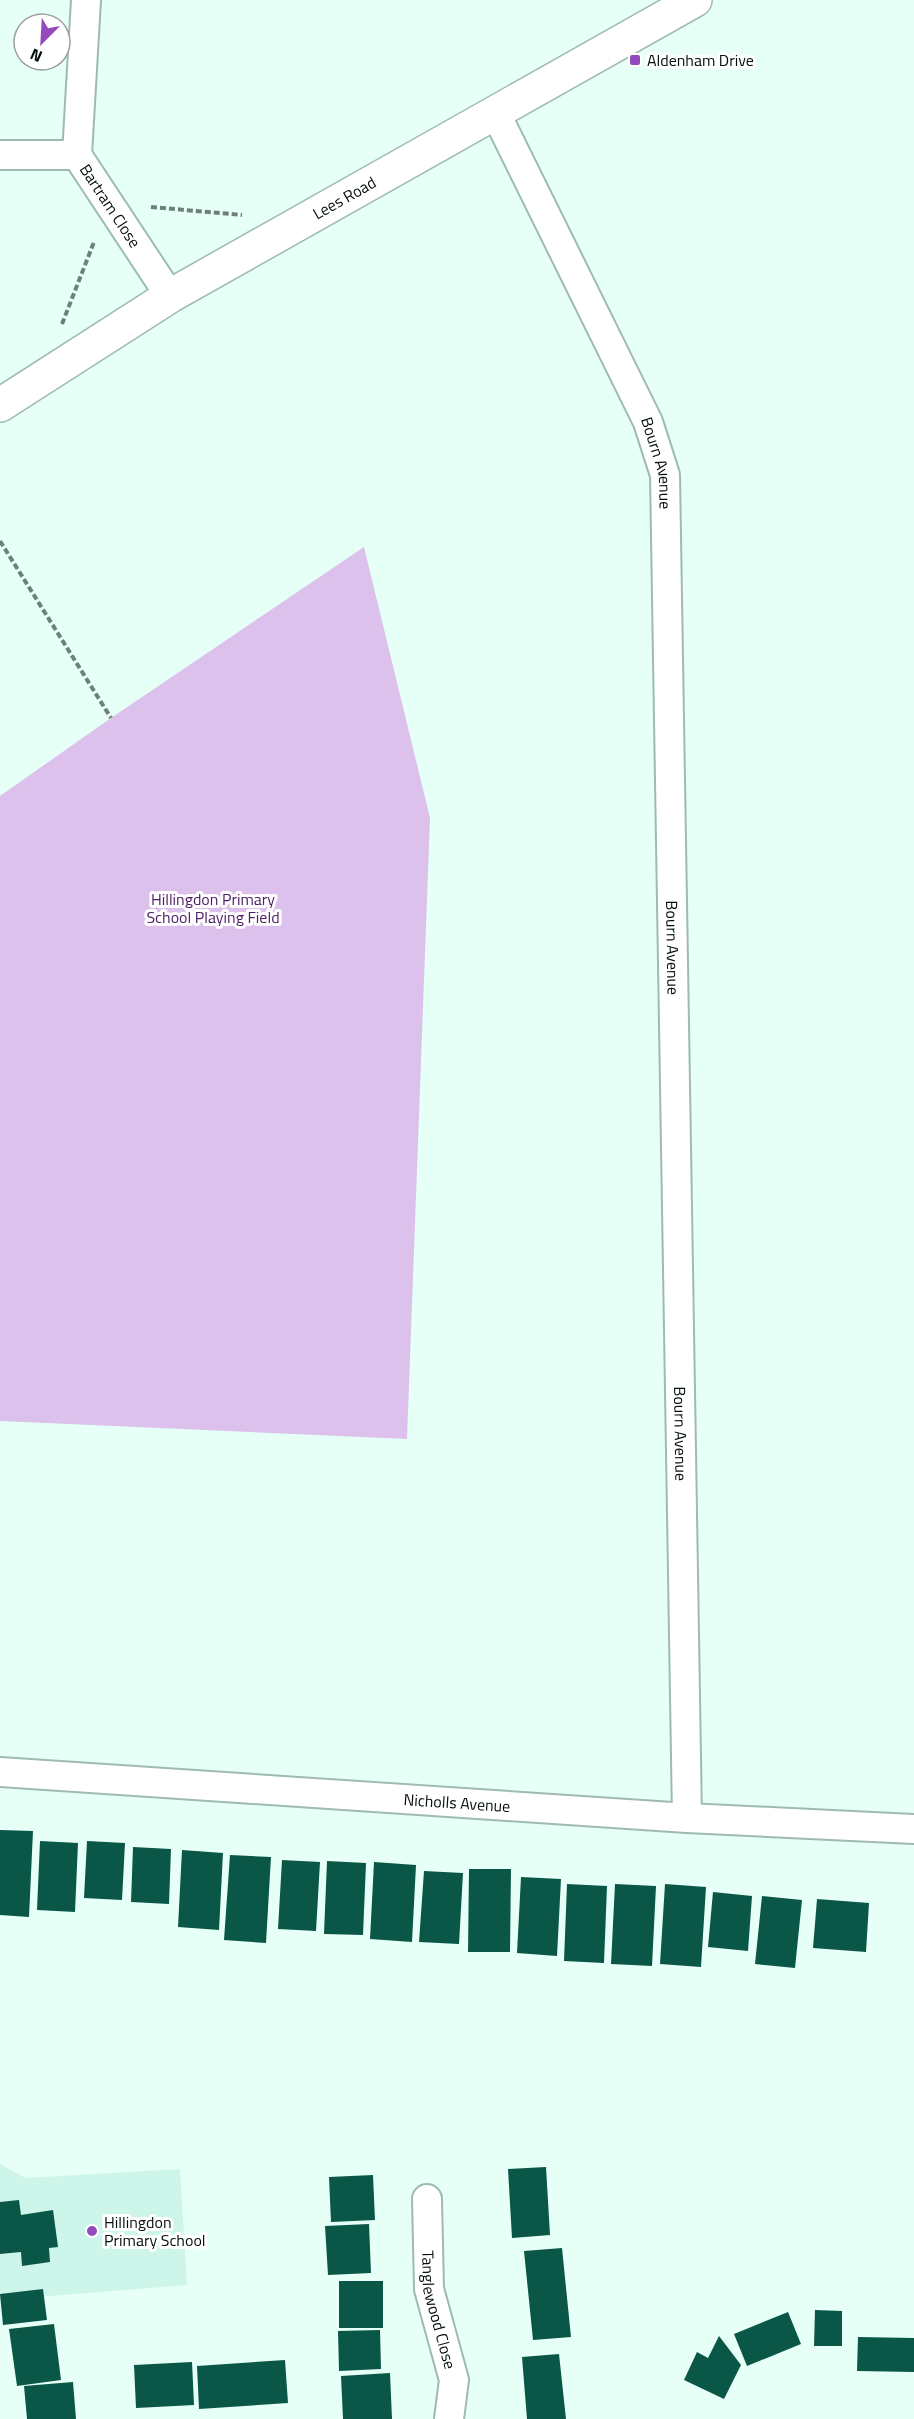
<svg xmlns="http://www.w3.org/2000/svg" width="914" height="2419" viewBox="0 0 914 2419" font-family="'Titillium Web',sans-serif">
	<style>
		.built { fill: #cdf5e9 }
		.green { fill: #dbc1ec }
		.building { fill: #0a5747 }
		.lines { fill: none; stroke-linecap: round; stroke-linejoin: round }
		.minor-casing { stroke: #9ebbb2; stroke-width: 32 }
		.tertiary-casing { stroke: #9ebbb2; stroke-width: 36 }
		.path { stroke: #6f807a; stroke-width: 4; stroke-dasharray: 6 3; stroke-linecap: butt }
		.minor { stroke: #fff; stroke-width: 28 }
		.tertiary { stroke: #fff; stroke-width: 33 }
		.poi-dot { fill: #944abc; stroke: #fff; stroke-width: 2 }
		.labels { text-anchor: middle; stroke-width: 6; stroke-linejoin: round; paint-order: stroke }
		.poi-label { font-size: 16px; fill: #050f0c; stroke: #fff; text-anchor: start }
		.street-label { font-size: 16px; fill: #050f0c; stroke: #fff }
		.park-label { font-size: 16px; fill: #4b1d63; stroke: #fff }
	</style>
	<rect width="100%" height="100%" fill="#e6fff7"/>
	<!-- built -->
	<path class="built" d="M0,2164L26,2178L180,2169L187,2285L0,2300Z"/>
	<!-- green -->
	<path class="green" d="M364,547L430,818L407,1439L0,1421V796L111,718Z"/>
	<!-- building -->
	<path class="building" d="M0,1830L33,1831L29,1917L0,1915Z
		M40,1841L78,1843L75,1912L37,1910Z
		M87,1841L125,1843L122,1900L84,1898Z
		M133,1847L171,1849L169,1904L131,1902Z
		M182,1850L223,1853L219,1930L178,1927Z
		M230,1855L271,1857L266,1943L224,1940Z
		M282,1860L320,1862L316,1931L278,1929Z
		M327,1861L366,1863L363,1935L324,1934Z
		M374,1862L416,1865L412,1942L370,1939Z
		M469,1869H511L510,1952H468Z
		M424,1871L463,1873L459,1944L419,1942Z
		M521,1877L561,1879L557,1956L517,1953Z
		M567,1884L607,1886L604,1963L564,1961Z
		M615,1884L656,1886L652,1966L611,1964Z
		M665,1884L706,1887L701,1967L660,1964Z
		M713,1892L752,1896L748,1951L708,1947Z
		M762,1896L802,1900L795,1968L755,1964Z
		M817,1899L869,1903L866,1952L813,1948Z
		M546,2167L550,2235L512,2238L508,2169Z
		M373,2175L375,2220L331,2222L329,2177Z
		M19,2200L21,2215L53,2210L58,2247L49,2248L50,2262L22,2266L21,2252L0,2254V2202Z
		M369,2224L371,2273L328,2275L325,2226Z
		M562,2248L571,2337L533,2340L524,2251Z
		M339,2281H383V2328H339Z
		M43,2289L47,2320L3,2325L0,2294Z
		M815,2310L842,2311V2346H814Z
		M788,2312L801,2344L747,2366L734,2334Z
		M54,2324L61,2380L17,2386L9,2329Z
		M380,2330L381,2369L339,2371L338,2331Z
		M719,2336L741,2365L724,2399L684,2380L697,2352L708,2358Z
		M858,2337L914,2338V2372L857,2371Z
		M559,2354L566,2419H527L522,2357Z
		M285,2360L288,2403L199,2409L197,2366Z
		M192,2362L194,2405L136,2408L134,2365Z
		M390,2373L392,2419H343L341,2376Z
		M73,2382L76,2419H27L24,2386Z"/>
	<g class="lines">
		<defs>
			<g id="minor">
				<path id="s1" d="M86,0L77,155L170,296"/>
				<path id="s2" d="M496,114L648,422L665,475L687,1818"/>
				<path d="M0,155H77"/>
				<path id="s3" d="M0,1772L687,1818L914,1829"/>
				<path id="s4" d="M427,2199L429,2289L454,2380L449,2419"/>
			</g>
			<g id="tertiary">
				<path id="s5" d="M0,405L170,296L695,0"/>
			</g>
		</defs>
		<!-- minor casing -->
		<use href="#minor" class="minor-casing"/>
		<!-- tertiary casing -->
		<use href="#tertiary" class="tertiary-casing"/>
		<!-- path -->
		<path class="path" d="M151,207L242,215
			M62,324L94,242
			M0,541L111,718"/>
		<!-- minor -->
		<use href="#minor" class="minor"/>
		<!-- tertiary -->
		<use href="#tertiary" class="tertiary"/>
	</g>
	<!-- markers -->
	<g class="poi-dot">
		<rect x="629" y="54" width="12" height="12" rx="3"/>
		<circle cx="92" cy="2231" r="6"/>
	</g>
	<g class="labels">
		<!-- poi labels -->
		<g class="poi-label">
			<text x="647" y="66">Aldenham Drive</text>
			<text x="104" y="2228">Hillingdon<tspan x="104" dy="18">Primary School</tspan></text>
		</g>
		<!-- street labels -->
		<g class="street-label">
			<text dy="6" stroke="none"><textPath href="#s5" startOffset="402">Lees Road</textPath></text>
			<text dy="6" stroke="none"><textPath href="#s1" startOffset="216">Bartram Close</textPath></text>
			<text dy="6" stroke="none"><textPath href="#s2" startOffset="386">Bourn Avenue</textPath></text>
			<text dy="6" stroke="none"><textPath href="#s2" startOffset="872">Bourn Avenue</textPath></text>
			<text dy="6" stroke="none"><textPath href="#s2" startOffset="1358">Bourn Avenue</textPath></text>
			<text dy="6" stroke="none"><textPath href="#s3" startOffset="458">Nicholls Avenue</textPath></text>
			<text dy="6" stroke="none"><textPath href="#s4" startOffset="112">Tanglewood Close</textPath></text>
		</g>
		<!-- park labels -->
		<g class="park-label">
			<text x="213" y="905">Hillingdon Primary<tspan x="213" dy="18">School Playing Field</tspan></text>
		</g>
	</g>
	<!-- north arrow -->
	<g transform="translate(42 42) rotate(204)"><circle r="28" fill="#ffffff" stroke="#9b9f9e" stroke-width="1.5"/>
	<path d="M0-4.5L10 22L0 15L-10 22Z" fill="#944abc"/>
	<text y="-9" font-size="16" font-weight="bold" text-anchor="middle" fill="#050f0c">N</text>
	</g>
</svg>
